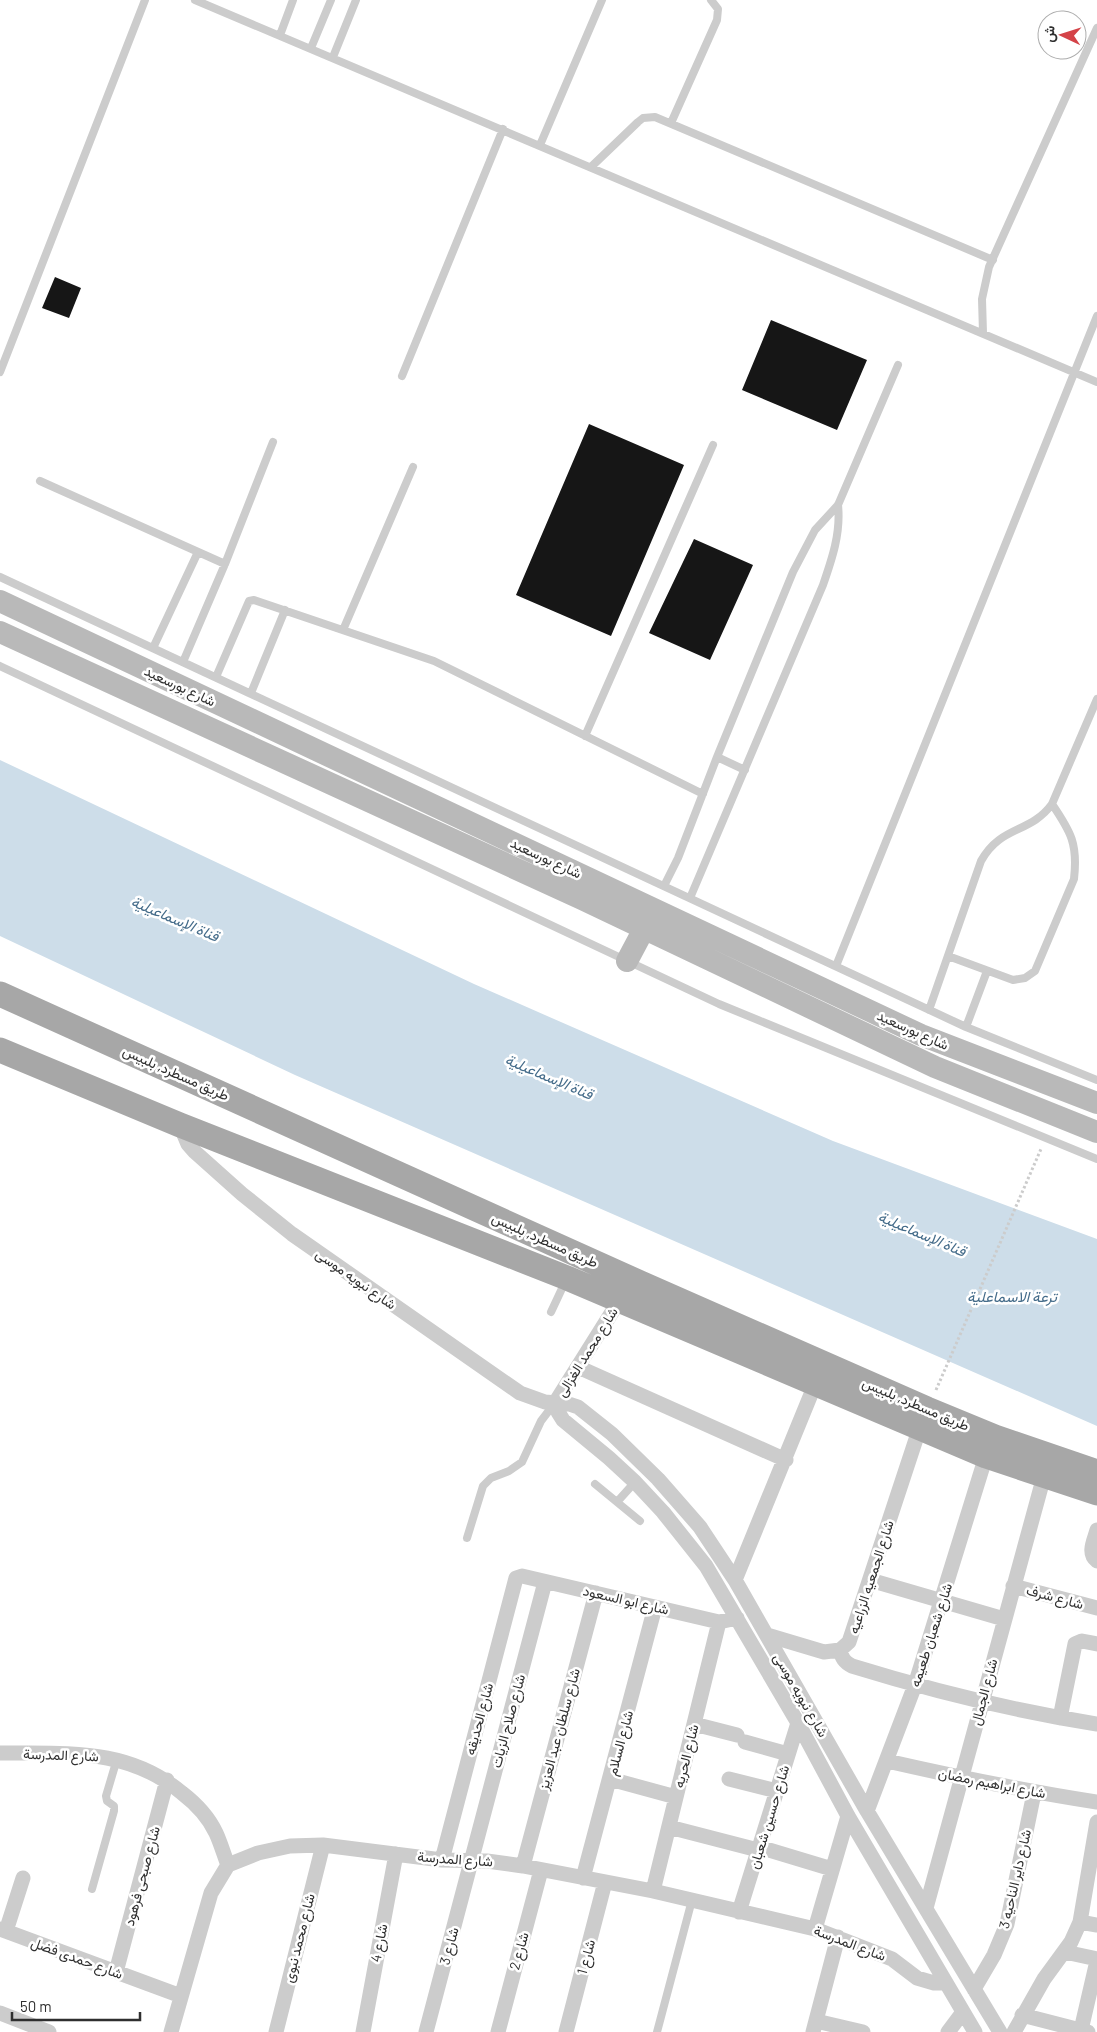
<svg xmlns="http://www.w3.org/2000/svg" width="1097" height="2032" viewBox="0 0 1097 2032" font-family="Barlow,Vazirmatn,sans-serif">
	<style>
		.water { fill: #cddde9 }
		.building { fill: #161616 }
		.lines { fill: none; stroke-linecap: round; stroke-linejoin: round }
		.path { stroke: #ccc; stroke-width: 3; stroke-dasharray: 2.5 2.5; stroke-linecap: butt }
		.lane { stroke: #ccc; stroke-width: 8 }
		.street { stroke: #ccc; stroke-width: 15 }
		.secondary { stroke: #b9b9b9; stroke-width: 22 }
		.primary { stroke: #a7a7a7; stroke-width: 25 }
		.labels { text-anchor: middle; stroke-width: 5; stroke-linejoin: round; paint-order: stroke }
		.street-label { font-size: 14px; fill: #2f2f2f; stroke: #fff }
		.water-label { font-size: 15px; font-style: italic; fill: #456c8a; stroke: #fff }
	</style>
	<rect width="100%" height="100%" fill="#fff"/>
	<!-- water -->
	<path class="water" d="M0,760L474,984L833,1141L1097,1239V1426L295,1075L0,936Z"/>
	<!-- building -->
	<path class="building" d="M55,277L81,288L69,318L42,308Z
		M771,320L867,360L837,430L742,390Z
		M589,424L684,465L611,636L516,595Z
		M694,539L753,565L710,660L649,633Z"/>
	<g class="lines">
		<!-- path -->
		<path class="path" d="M936,1390L1041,1149"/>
		<!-- lane -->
		<path class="lane" d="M195,0L1097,382
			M280,35L293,0
			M311,48L331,0
			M333,57L356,0
			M671,123L717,20L718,9L711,0
			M540,145L602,0
			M591,167L638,122L643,118L655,117L993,260
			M983,333L982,299L989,267L1097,28
			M0,372L145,0
			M402,376L503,129
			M40,481L225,564
			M0,577L966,1027L1097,1080
			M343,630L413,467
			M153,648L198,552
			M183,662L225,564L273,442
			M0,666L719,1004L1097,1159
			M216,677L249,601L254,600L434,661L703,794
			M251,693L285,610
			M585,736L713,445
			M717,757L745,770
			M664,886L678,858L717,757L793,572L815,530L838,505L898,365
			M690,898L823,585C832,559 841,533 838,505
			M948,956L1013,980L1025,978L1035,971L1074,879C1078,844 1071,832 1052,804
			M836,966L1097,316
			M929,1010L981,861C1001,825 1030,834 1052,804L1097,699
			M966,1027L987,971
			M551,1312L566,1280
			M595,1484L640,1521
			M617,1502L635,1482
			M467,1538L483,1486L491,1478L509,1471L522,1462L541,1421L554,1404
			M92,1889L114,1811V1806L107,1801L106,1796L117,1759
			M657,2032L692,1900"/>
		<!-- street -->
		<path class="street" d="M180,1125L188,1144L195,1152L242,1194L292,1234L520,1393L545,1402L569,1404L578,1407L612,1434L658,1479L700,1527L735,1580L867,1811L1000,2032
			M578,1367L786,1460
			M555,1403L558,1412L563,1420L609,1458L635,1482L663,1512L706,1566L798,1723L848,1816L975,2032
			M555,1403L619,1301
			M1097,1530C1094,1541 1087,1553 1097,1561
			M735,1580L816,1382
			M870,1580L1004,1619
			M1013,1586L1097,1608
			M767,1635L824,1652L840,1650L849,1642L920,1427
			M840,1650C842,1658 844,1662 852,1666C933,1691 1014,1711 1097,1724
			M1060,1718L1075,1644L1082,1641L1097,1644
			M694,1724L737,1735
			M745,1742L788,1754
			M0,1753C67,1754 127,1747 182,1793C195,1803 209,1818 216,1833C221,1844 224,1855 228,1865
			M887,1761C957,1777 1026,1791 1097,1802
			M610,1779L676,1797
			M729,1779L777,1791
			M867,1811L915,1685L986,1456
			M669,1827L758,1850
			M759,1847L832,1869
			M442,1860L516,1578L522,1576L719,1622L737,1618
			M228,1865L258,1853L290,1846L323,1845L442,1860L487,1861L523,1866L653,1891L815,1929L892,1959L917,1978L934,1983H946
			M523,1866L596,1593
			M583,1878L655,1607
			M653,1891L719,1622
			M926,1908L1044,1476
			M739,1912L798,1723
			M1080,1922L1097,1925
			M0,1929L181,1996
			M815,1929L848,1816
			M6,1931L23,1878
			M1065,1952L1097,1959
			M116,1972L167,1780
			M974,1989L994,1955L1007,1924L1034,1793
			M0,2013L49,2032
			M1022,2015L1088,2032
			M816,2021L863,2032
			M1081,2030L1097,1961
			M171,2032L211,1893L228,1865
			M276,2032L323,1845
			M363,2032L396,1854
			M426,2032L545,1582
			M498,2032L541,1870
			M566,2032L605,1882
			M813,2032L838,1937
			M948,2032L963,2012
			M1014,2032L1044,1979L1071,1942L1080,1922L1097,1822"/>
		<!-- secondary -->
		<path class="secondary" d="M0,601L921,1035L1097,1103
			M0,632L582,899L935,1067L1097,1132
			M627,961L644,929"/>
		<!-- primary -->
		<path class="primary" d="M0,994L629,1278L927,1409L995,1437L1097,1472
			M0,1050L180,1125L567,1278L986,1456L1097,1493"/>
	</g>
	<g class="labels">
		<!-- street labels -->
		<g class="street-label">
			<text transform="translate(180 686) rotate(25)" y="5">شارع بورسعيد</text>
			<text transform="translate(546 858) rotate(25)" y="5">شارع بورسعيد</text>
			<text transform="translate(913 1030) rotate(24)" y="5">شارع بورسعيد</text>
			<text transform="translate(176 1073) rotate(24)" y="5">طريق مسطرد, بلبيس</text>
			<text transform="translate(545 1240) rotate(24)" y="5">طريق مسطرد, بلبيس</text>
			<text transform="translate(356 1279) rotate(35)" y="5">شارع نبويه موسى</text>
			<text transform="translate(587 1352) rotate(-58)" y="5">شارع محمد الغزالى</text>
			<text transform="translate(916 1404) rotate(23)" y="5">طريق مسطرد, بلبيس</text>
			<text transform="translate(871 1577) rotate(-72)" y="5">شارع الجمعيه الزراعيه</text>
			<text transform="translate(1055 1597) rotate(15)" y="5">شارع شرف</text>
			<text transform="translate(626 1600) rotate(13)" y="5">شارع ابو السعود</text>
			<text transform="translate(931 1635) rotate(-72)" y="5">شارع شعبان طعيمه</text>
			<text transform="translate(984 1692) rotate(-75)" y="5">شارع الجمال</text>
			<text transform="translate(801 1695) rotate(60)" y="5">شارع نبويه موسى</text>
			<text transform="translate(479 1719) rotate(-75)" y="5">شارع الحديقه</text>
			<text transform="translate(508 1721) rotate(-75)" y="5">شارع صلاح الزيات</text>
			<text transform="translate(559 1729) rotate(-75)" y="5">شارع سلطان عبد العزيز</text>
			<text transform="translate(620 1743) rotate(-75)" y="5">شارع السلام</text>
			<text transform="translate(61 1755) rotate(2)" y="5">شارع المدرسة</text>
			<text transform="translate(686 1756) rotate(-76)" y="5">شارع الحريه</text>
			<text transform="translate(992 1783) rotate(11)" y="5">شارع ابراهيم رمضان</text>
			<text transform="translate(769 1817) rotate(-73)" y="5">شارع حسين شعبان</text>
			<text transform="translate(455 1859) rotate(4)" y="5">شارع المدرسة</text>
			<text transform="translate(142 1876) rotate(-75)" y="5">شارع صبحى فرهود</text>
			<text transform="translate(1015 1879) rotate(-77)" y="5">شارع داير الناحيه 3</text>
			<text transform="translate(299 1938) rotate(-76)" y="5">شارع محمد نبوى</text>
			<text transform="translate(379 1943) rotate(-79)" y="5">شارع 4</text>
			<text transform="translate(850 1943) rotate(21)" y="5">شارع المدرسة</text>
			<text transform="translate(449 1946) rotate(-75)" y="5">شارع 3</text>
			<text transform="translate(519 1951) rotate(-75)" y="5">شارع 2</text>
			<text transform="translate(586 1957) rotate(-75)" y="5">شارع 1</text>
			<text transform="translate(77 1958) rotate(20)" y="5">شارع حمدى فضل</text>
		</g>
		<!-- water labels -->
		<g class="water-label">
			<text transform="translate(175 919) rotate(23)" y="5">قناة الإسماعيلية</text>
			<text transform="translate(549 1077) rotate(23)" y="5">قناة الإسماعيلية</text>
			<text transform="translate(922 1234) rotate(23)" y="5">قناة الإسماعيلية</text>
			<text x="1012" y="1302">ترعة الاسماعلية</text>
		</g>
	</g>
	<!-- north arrow -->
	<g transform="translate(1062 35) rotate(274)"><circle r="24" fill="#ffffff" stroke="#acacac"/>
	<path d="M0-4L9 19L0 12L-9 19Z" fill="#d44348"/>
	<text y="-8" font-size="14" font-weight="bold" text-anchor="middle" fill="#2f2f2f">ش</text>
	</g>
	<!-- scale -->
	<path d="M12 2012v8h128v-8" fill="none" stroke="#2f2f2f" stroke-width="2.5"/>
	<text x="20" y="2012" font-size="15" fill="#2f2f2f" stroke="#ffffff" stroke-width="4" paint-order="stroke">50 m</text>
</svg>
